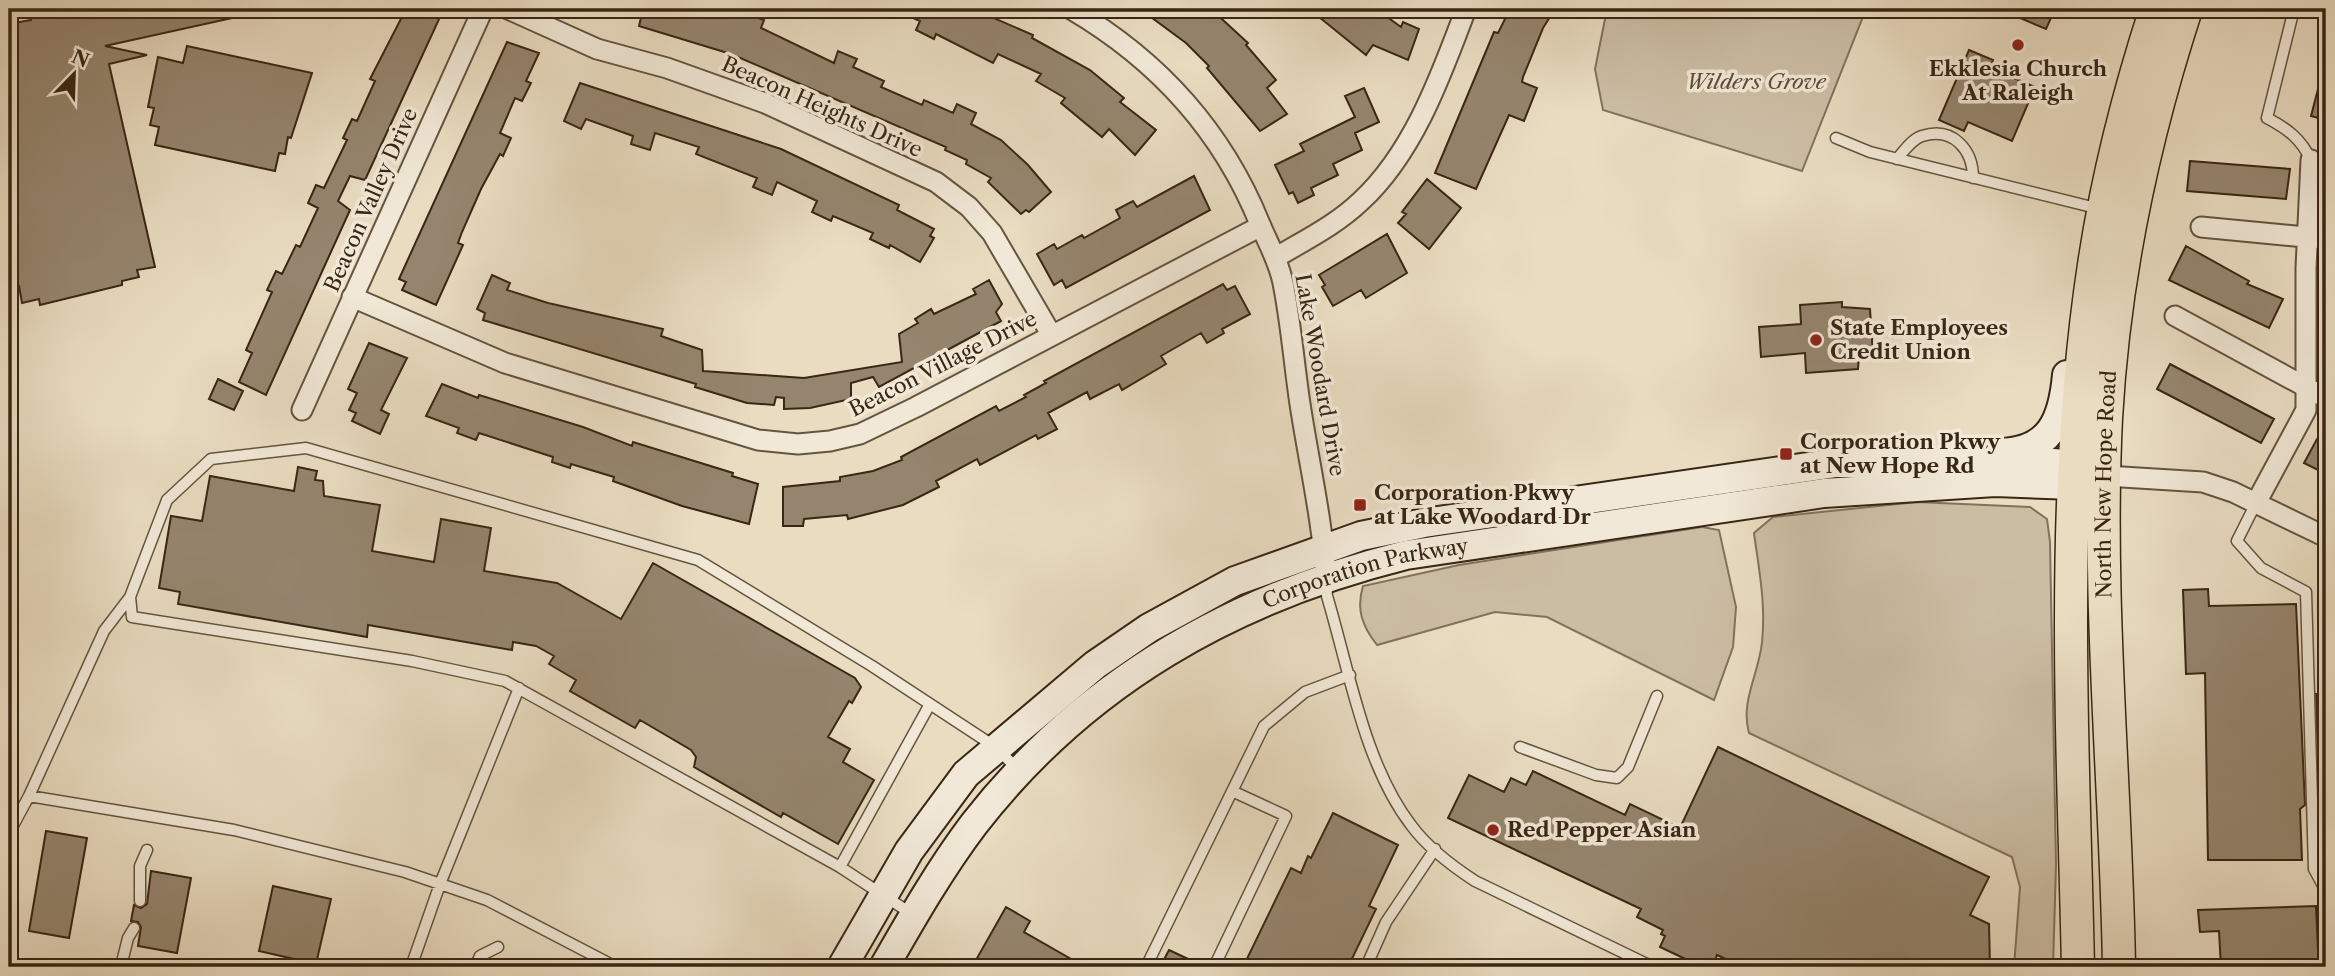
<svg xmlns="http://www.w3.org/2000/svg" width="2335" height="976" viewBox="0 0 2335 976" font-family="'Libre Caslon Text',serif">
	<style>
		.green { fill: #cbbda4; stroke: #82725c; stroke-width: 2 }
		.building { fill: #95856e; stroke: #392614; stroke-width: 2 }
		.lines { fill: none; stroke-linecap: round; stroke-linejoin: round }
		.service-casing { stroke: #65543f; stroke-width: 13 }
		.minor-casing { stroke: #65543f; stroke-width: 23 }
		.secondary-casing { stroke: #392614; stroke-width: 32 }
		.primary-casing { stroke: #392614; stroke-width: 35 }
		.service { stroke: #f1e8d7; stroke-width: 10 }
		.minor { stroke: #f1e8d7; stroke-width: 19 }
		.secondary { stroke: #f1e8d7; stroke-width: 28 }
		.primary { stroke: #e9dcc1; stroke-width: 32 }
		.poi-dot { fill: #8f2418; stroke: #f1e8d7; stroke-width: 2.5 }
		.labels { text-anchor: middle; stroke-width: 7; stroke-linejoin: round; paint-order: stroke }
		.poi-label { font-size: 21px; font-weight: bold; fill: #392614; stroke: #f1e8d7; text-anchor: start }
		.park-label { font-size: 21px; font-style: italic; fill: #5e4c38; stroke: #f1e8d7 }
		.street-label { font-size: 21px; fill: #392614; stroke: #f1e8d7 }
	</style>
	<rect width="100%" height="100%" fill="#e9dcc1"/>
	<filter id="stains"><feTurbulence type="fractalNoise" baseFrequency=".00286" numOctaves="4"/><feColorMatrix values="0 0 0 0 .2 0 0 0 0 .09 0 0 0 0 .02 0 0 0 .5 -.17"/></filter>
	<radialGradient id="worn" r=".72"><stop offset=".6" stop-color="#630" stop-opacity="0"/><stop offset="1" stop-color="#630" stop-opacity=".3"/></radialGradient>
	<!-- green -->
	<path class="green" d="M1607,9H1866L1802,171L1603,110L1595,69Z
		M1917,502L2030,507L2047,519L2050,542L2056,865L2053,967H2014L2020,887L2012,857L1749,733C1740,701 1759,674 1762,642C1766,604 1759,570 1754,533L1773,517Z
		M1702,527L1719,530L1736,607L1733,647L1714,700L1547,617L1495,612L1377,645C1362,626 1356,609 1363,586L1459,565Z"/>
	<!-- building -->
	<path class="building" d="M29,9H246V15L105,46L147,55L109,64L155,267L137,270L139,277L122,281V285L40,305L39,299L22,303L19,286L9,289V102L14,101L9,75V44L18,42L14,23L31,20Z
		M406,9H422L440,17L365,180L350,176L338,201L350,210L266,395L239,382L252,353L246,350L272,292L267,290L276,271L282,274L296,245L300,247L318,208L308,203L316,185L324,188L347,140L343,138L352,119L357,121L375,81L370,79Z
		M643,9H732L764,20L761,28L834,63L838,51L857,59L853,67L884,81L881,87L922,105L924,100L953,113L957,104L976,113L971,124L1001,140L1028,165L1051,192L1029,212L1026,210L1021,214L988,182L991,178L966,164L967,160L945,150L946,147L731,54L639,26Z
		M893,9H973L1033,35L1032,38L1090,70L1124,98L1120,102L1156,130L1135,155L1109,129L1102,137L1061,103L1065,98L1036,81L1041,74L998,54L993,63L936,34L934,39L916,30L920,21Z
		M1140,9H1211L1248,43L1246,45L1276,80L1267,88L1287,114L1260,131L1207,68L1209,66L1186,43Z
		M1328,9H1376L1401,27L1403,22L1419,29L1408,60L1373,45L1366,55L1319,17Z
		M1510,9H1555L1543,28L1523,77L1522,82L1537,88L1524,121L1509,115L1476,189L1435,173L1494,32L1498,33Z
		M1999,9H2055L2046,29Z
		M507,42L539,53L526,81L531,83L522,101L515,98L500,133L511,138L503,156L500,154L481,189L462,232L458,243L463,245L436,305L402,290L406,282L399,279Z
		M187,46L312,73L291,138L288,137L285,154L279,153L275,171L155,145L159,127L150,125L154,108L148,107L158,57L183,63Z
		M1969,50L1993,60L1990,68L2035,87L2012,141L1968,122L1964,131L1939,120Z
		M2322,74L2326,75V120L2311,116Z
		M580,83L781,149L899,205L897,210L934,229L930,236L934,238L920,262L890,245L889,248L870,239L873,233L833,216L831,221L812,212L817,201L777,182L772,195L753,187L757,178L696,154L699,147L655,133L650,150L631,144L633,136L586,119L581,129L564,121Z
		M1364,88L1379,122L1355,133L1362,150L1333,164L1338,175L1311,188L1314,195L1298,203L1293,192L1289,194L1275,165L1304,151L1300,144L1355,117L1345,96Z
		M2190,161L2290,169L2286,199L2187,191Z
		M1194,176L1210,210L1066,288L1062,280L1054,285L1037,254L1054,244L1057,249L1082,235L1084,238L1120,218L1116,210L1133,201L1137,207Z
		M1427,179L1461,208L1429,249L1398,223L1406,214L1402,212Z
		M1387,234L1407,273L1366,298L1361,290L1333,306L1322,287L1325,285L1319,275Z
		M2186,246L2249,281L2247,284L2283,299L2269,328L2169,280Z
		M492,275L510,283L507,290L548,303L663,329L661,336L702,350L703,371L804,378L902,362L899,334L918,323L915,319L931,309L934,314L976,294L973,289L989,280L1002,304L996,312L1001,321L879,387L873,377L851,383V399L810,408L784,409V398L776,397L774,405L747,403L695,387L696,384L483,320L485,313L477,309Z
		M1223,284L1227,290L1235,286L1250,314L1222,329L1224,333L1207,343L1201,333L1161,356L1166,364L1122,390L1119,384L1090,399L1087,392L1048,413L1057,429L1038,439L1036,435L980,465L977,459L936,481L939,487L903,505L848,519L847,515L804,519L803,526H783V487L840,481V477L873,471L902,460L901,457L996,406L999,411L1026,397L1024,395L1046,383L1044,381Z
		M1842,302V307L1870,309L1873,355L1859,356L1858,369L1806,373L1805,353L1761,357L1759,327L1801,324L1800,305Z
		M369,343L407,358L381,410L389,414L380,434L352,421L356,413L349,410L357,393L348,389Z
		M2170,364L2274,419L2261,443L2157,389Z
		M218,379L243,391L234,410L209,399Z
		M442,384L478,398L479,395L583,427L632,446L633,442L733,473L732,476L758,484L749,524L682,506L613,481L614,477L571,464L570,468L552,462L553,457L479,433L476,440L457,433L459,428L426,416Z
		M2317,439L2326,444V474L2304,463Z
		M298,467L317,471L315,480L323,481L324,496L380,505L372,551L434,562L441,519L491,528L484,571L557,583L621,619L653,563L855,678L861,687L852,703L849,701L828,737L850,749L843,762L874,780L838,844L783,813L781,817L694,767L696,757L691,750L640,720L635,728L570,691L576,680L549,664L554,656L536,646L513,642L512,650L368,625L367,637L178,604L180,592L159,588L171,516L202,521L210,476L294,491Z
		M2208,589L2209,606L2296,604L2305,805L2300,809L2302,860H2208L2205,673L2186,674L2183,590Z
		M2316,694H2326V765H2318Z
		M1718,747L1989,877L1970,915L1989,924L1990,967H1743L1717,955L1715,961L1710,959L1705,967L1700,966L1660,947L1665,936L1661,934L1663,930L1637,917L1641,909L1448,818L1469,775L1504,792L1511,778L1526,785L1533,771L1625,815L1630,804L1680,828Z
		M1333,813L1398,845L1369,906L1376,909L1348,967H1243L1291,868L1301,873L1308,856L1311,858Z
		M46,831L87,838L69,938L29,931Z
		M151,871L191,878L177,953L138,946L141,927L138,922L131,921L134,905L141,908L147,904Z
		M273,886L331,899L316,964L259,951Z
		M2316,906L2318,950L2325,949L2326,967H2221L2219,931L2200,932L2198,910Z
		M1006,907L1030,921L1024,932L1085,967H972Z
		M1169,950L1205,967H1160Z"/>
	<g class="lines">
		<defs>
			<path id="service" d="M2294,9L2267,118C2288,129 2301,139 2311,160
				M1836,138L1870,152L2100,209
				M1897,159C1904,151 1912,139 1922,136C1954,126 1973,151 1973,178
				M2256,503L2237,541L2261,568L2306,592L2314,869L2326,891
				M1326,582L1327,596C1349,669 1364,764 1411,825C1427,847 1452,866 1475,881L1653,967
				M1520,747L1596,775L1617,778L1628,767L1657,696
				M29,796L104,631L130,597
				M9,833L29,796L234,830L405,872L487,900L616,967
				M840,867L505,681L412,661L132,617L130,597L167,500L211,459L306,448L698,560L872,666L997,748L1017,769
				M140,901V866L147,850
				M912,914L840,867L930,704
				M122,962L128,938L134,928
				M1215,965L1286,816L1232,791
				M411,967L440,884L519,688
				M475,967L480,956L498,947
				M1146,967L1264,726L1305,692L1350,675
				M1366,967L1386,922L1435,849"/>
			<path id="minor" d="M508,9L597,49L667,68L765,103L936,182L969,207L992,233L1051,334
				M1071,9C1158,60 1222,130 1260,224C1268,243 1279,262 1283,283C1291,323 1294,364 1300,404C1309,463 1322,518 1326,577
				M2201,227L2326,239
				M1275,258C1305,240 1336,225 1361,201C1414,152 1441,75 1466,9
				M352,297L505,363L758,440L798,444L830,441L860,434L916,407L1261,226
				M2175,316L2326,398
				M302,410L483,9
				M2106,476L2203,482L2233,492L2326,537
				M2256,503L2306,410V268L2311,160"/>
			<g id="secondary">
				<path d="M2000,453C2051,452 2063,419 2067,375"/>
				<path d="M842,967L909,851L966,774L1095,665L1149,628L1235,581L1361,536L1424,523L1836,463H2053L2077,465L2097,472"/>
				<path id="s1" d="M884,967C912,918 940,869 974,824C1085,681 1233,598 1406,555L1824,493L1995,482L2075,485L2096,479"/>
			</g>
			<g id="primary">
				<path d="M2078,967C2073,735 2059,496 2094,265C2107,178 2129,92 2156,9"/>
				<path id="s2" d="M2119,967C2116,785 2097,600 2106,418C2114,278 2143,141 2186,9"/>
			</g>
		</defs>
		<!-- service casing -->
		<use href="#service" class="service-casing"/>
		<!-- minor casing -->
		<use href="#minor" class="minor-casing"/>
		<!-- secondary casing -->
		<use href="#secondary" class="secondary-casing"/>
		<!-- primary casing -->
		<use href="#primary" class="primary-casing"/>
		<!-- service -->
		<use href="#service" class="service"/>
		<!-- minor -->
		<use href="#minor" class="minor"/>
		<!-- secondary -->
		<use href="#secondary" class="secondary"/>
		<!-- primary -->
		<use href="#primary" class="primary"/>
	</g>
	<!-- markers -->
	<g class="poi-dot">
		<circle cx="2018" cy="45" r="7"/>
		<circle cx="1816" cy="340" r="7"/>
		<rect x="1779" y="447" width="14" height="14" rx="3.5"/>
		<rect x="1353" y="498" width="14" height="14" rx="3.5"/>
		<circle cx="1493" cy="830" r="7"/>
	</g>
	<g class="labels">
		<!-- poi labels -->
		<g class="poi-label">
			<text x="2018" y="76" text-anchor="middle">Ekklesia Church<tspan x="2018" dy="24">At Raleigh</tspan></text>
			<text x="1830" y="335">State Employees<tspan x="1830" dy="24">Credit Union</tspan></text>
			<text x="1800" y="449">Corporation Pkwy<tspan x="1800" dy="24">at New Hope Rd</tspan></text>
			<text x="1374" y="500">Corporation Pkwy<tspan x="1374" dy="24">at Lake Woodard Dr</tspan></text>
			<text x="1507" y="837">Red Pepper Asian</text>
		</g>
		<!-- park labels -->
		<g class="park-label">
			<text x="1756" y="89">Wilders Grove</text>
		</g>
		<!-- street labels -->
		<g class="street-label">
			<text transform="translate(822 107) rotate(24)" y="7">Beacon Heights Drive</text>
			<text transform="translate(371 200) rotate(-66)" y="7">Beacon Valley Drive</text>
			<text transform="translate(943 364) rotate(-27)" y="7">Beacon Village Drive</text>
			<text transform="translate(1320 375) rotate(80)" y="7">Lake Woodard Drive</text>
			<text dy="7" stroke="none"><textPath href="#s2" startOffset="483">North New Hope Road</textPath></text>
			<text dy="7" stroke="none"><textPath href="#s1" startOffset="644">Corporation Parkway</textPath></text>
		</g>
	</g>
	<!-- margin -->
	<rect width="2335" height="976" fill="none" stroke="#e9dcc1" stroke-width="35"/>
	<rect x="10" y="10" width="2314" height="955" fill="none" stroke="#392614" stroke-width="3.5"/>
	<rect x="18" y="18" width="2300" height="941" fill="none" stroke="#392614" stroke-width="2"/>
	<!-- north arrow -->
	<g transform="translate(74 74) rotate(23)" stroke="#f1e8d7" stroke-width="5" paint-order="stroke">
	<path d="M0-5L12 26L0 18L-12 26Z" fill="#392614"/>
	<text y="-10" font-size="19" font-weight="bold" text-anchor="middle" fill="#392614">N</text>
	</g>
	<rect width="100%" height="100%" filter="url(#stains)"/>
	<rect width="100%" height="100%" fill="url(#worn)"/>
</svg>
